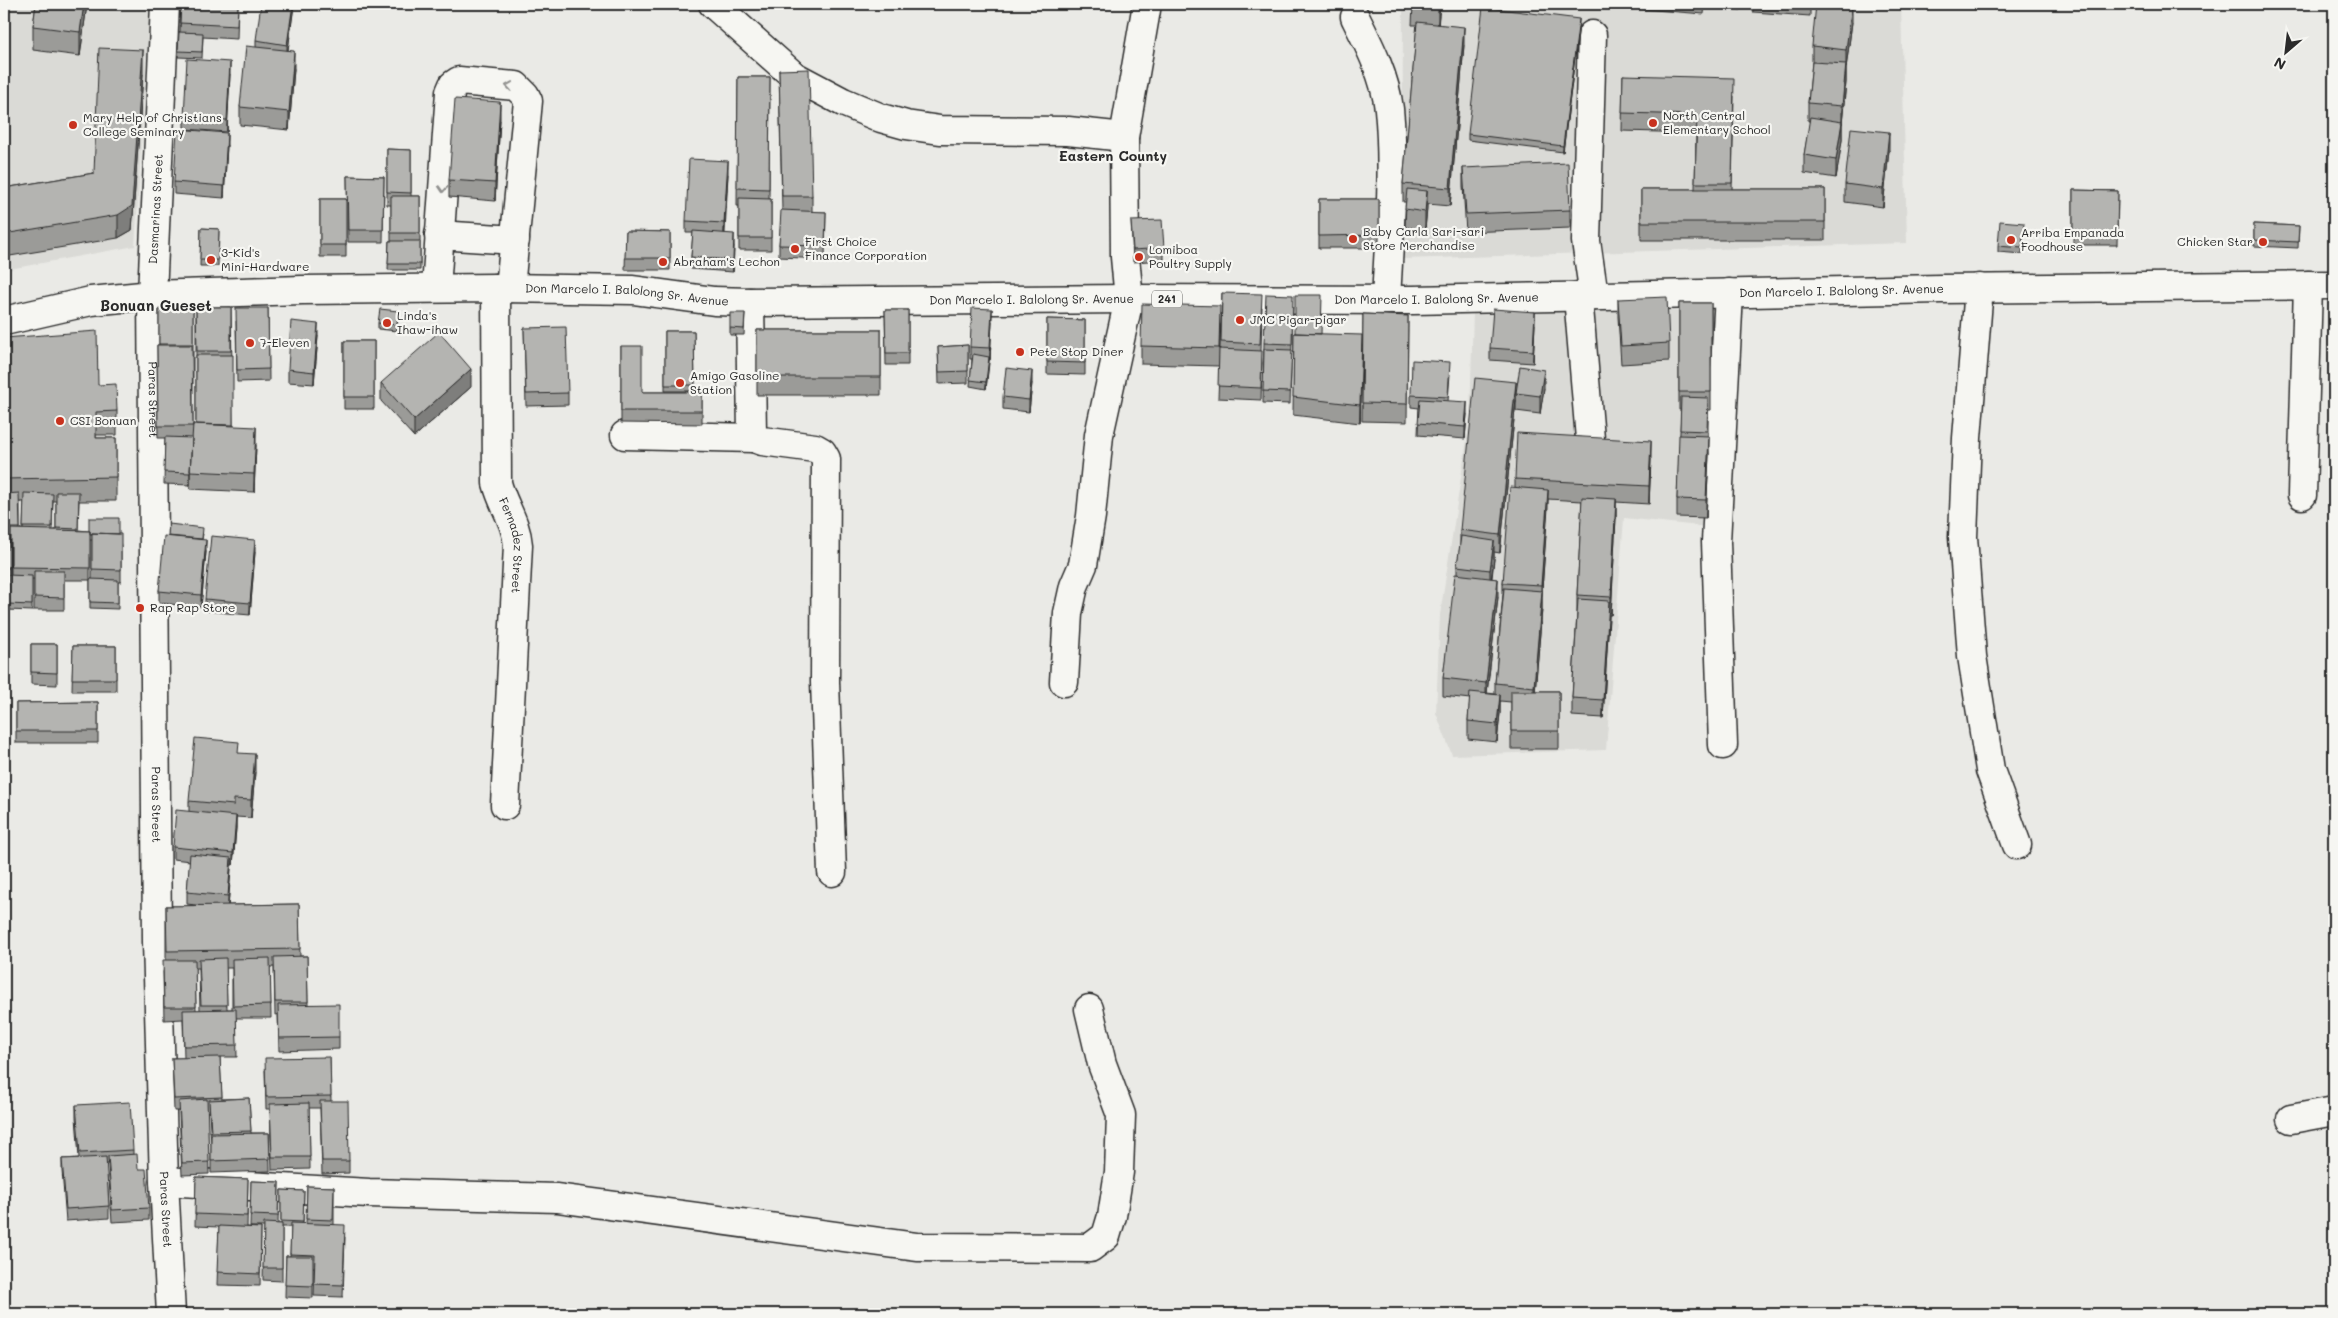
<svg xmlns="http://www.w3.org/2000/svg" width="2338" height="1318" viewBox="0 0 2338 1318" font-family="Mali,sans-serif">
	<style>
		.built { fill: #dadad6 }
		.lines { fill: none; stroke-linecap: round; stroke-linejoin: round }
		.minor-casing { stroke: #2b2b2b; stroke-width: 31 }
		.major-casing { stroke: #2b2b2b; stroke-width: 31 }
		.minor { stroke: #f6f6f2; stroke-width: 28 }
		.major { stroke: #f6f6f2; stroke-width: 28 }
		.wall { fill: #9b9b98; stroke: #2b2b2b; fill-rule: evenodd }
		.shaded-wall { fill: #7e7e7c; stroke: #2b2b2b }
		.building { fill: #b4b4b1; stroke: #2b2b2b }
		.oneway { stroke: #90908e }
		.poi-dot { fill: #c8321e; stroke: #f6f6f2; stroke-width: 2 }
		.labels { text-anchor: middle; stroke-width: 4.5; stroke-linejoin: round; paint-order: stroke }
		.shield { fill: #f6f6f2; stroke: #686867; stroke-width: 1 }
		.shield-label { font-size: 11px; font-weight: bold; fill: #2b2b2b }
		.poi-label { font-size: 12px; fill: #2b2b2b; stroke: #f6f6f2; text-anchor: start }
		.street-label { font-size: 12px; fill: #2b2b2b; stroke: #f6f6f2 }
		.neighbourhood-label { font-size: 14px; font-weight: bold; fill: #2b2b2b; stroke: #f6f6f2 }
		.quarter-label { font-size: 15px; font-weight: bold; fill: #2b2b2b; stroke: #f6f6f2 }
	</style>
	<rect width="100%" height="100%" fill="#eaeae6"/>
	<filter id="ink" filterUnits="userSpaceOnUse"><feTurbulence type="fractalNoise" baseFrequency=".02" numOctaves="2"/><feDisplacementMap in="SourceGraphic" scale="10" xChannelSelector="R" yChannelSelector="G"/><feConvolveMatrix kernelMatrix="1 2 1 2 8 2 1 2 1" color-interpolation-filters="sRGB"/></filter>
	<g filter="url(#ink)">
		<!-- built -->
		<path class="built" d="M4,4H150L135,246L4,270Z
			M1403,4H1901L1907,243L1402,259Z
			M1473,311H1718L1708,527L1624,518L1606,750L1452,755L1436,713L1440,615L1470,419Z"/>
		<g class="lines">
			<defs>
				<g id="minor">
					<path id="s1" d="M165,4L152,295L157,942L164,1181L171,1314"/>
					<path d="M713,4L794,76L843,102L881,118L906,125L940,130L1068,131L1124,137L1125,257L1129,299L1099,435L1091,516L1083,565L1074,586L1068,613L1064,682"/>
					<path d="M1355,17C1369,45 1385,76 1389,109C1395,171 1389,238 1386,300"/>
					<path d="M1592,35L1586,241L1594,296"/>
					<path d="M1124,137L1147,4"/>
					<path d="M439,235L515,240"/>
					<path d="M436,288L450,92L453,85L459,81L516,86L525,95L528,101L510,288"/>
					<path id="s2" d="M496,288L497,483C503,506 516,521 518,545L505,805"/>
					<path d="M1979,288L1967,438L1963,537L1972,656L1990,770L2017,845"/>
					<path d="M1578,296L1590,439"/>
					<path d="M750,302L752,434L754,438L762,441L815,448L822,452L826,459L825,682L832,872"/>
					<path d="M625,435L754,438"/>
					<path d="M2302,495L2308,285"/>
					<path d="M1723,745L1716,542L1729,293"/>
					<path d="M2291,1119L2334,1111"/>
					<path d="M164,1181L369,1193L557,1198L917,1247L1090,1248L1106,1236L1112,1216L1119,1172L1121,1115L1102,1064L1089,1009"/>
				</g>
				<g id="major">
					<path id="s3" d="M4,321L91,301L152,295L302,290L496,288L633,290L714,301L750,302L1129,299L1413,300L1941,289L2334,285"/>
				</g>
			</defs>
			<!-- minor casing -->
			<use href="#minor" class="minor-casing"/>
			<!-- major casing -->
			<use href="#major" class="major-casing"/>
			<!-- minor -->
			<use href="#minor" class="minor"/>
			<!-- major -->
			<use href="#major" class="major"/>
		</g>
		<!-- wall -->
		<path class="wall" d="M36,4H87L80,56L33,50V26Z
			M177,4H238L237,39L203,37L202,58L178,57L179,32H180L181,8H177Z
			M294,4L288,50L294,69L289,130L240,125V107L256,47V40Z
			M1413,4H1440L1438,24L1464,45L1450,206L1427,204L1425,230L1405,227L1406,202H1403V184L1417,25H1412Z
			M1642,4H1705L1704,14L1642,9Z
			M1712,4H1742L1741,10L1712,8Z
			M1753,4H1810V16L1753,12Z
			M1852,22L1846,68V82L1842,124V140L1836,178L1804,173V155L1810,121H1808V103L1812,62V46Z
			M1579,25L1563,152L1468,140V134Z
			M779,70L812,196V212H826L825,259L779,257V245L782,211Z
			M143,74L132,230L118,238L4,257V188L94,173Z
			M230,74L227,132L184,129V117Z
			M1623,75L1734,96L1732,189H1825V240H1641V189H1695L1696,133L1622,131Z
			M738,77H770L769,199H771V250H739V206H737Z
			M500,120L495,201L449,197V180Z
			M227,145L224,198L174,194V182Z
			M387,149L411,150V196H420V270H388L389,241H391V205H387Z
			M1889,150L1883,207L1845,202V184Z
			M1463,168L1570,210V228L1466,232L1463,186Z
			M728,174L725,233L734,246L733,272L691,269V257L693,233H686V221Z
			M347,176L384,177L383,242H348Z
			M2073,190L2118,191L2117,245H2073Z
			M320,199H346V257H320Z
			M1319,199H1379V248H1319Z
			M1131,221L1164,248V260L1133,262Z
			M2254,224L2299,226L2298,248L2254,246Z
			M201,228L219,229L218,266H200Z
			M2024,229L2022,254L1998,252V246Z
			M626,231L670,232V270H625Z
			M1222,293L1262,307L1261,351L1262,363L1261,400L1218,398Z
			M1618,299L1669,343V361L1621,364L1618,317Z
			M1679,303H1711V410H1708V436L1709,454L1706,518L1677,517V499L1681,410H1679Z
			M196,307H231L233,425L256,445L254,492L190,489V472V485L164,484L165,438H158L157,345H159V309H193V425L196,424Z
			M1293,307L1290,404L1263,403L1264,343Z
			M268,308L269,381L237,382L236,321Z
			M885,310H908V365H886Z
			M745,313L744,335H730V328Z
			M1363,314L1408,316L1407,422L1362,421Z
			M398,317L397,331L378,329V323Z
			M1047,319L1085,320V375L1047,374Z
			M992,321L990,360H989L986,389L970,386L972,359H970V347Z
			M1220,324L1219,366L1141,364V346Z
			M1535,324L1533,363L1490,360V348Z
			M524,328L568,393V405L526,406Z
			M757,330H881V395H757Z
			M665,331H694L695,391H665Z
			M1294,333L1321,334L1362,353L1360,423L1293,415Z
			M318,336L314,384L288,382V369Z
			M4,338L98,385L117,411V435H96V438H116V501H79L78,530L119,534L121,546V582H118V609L90,608V580H64V610H34V579H32V611L8,610V581L6,580L5,612L4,611ZM53,501H56V530H52ZM20,502H24L23,529H20ZM9,540H11V575H9ZM90,540H92V579H90Z
			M344,341H374V409H344Z
			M968,345V383L939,384L938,347Z
			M621,346L642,392H702V424L621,423Z
			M1450,374L1448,401L1467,414L1465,439L1418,435L1419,408L1411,407V395Z
			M381,383L471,387L414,437L381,401Z
			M1032,383L1029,412L1003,409V397Z
			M1544,388L1540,414L1516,411V393Z
			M1516,400L1500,553L1494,552V559L1492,578L1498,597L1487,693L1495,694V683L1503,594V583L1515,487V479L1651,459L1649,504L1616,502V517L1611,615H1609L1603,718L1572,716V698L1577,613V595L1582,501L1548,499L1542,591V609L1535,691H1559V749H1511V702L1500,701V713L1497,742L1468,739V721L1470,699L1443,696V678L1457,574V566L1460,546V530Z
			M203,534L202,539L206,552L201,607L159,603V591L168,536Z
			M255,552L250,615L205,611V599Z
			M31,644H57V685L31,684Z
			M73,646H116V691H72Z
			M98,702V743H16V703Z
			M239,753L255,772L251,818L236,817V828L233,865H231L228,905L299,904L300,956H307L308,1004L339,1037V1049L279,1051L278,1014L275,1015L274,967H270L271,1018H236L237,1057H220L222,1099L249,1098L251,1133H269L270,1171L211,1173V1145L209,1110H207L209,1174L182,1175L179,1111H174L172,1058H184L183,1019L164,1020L163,972L166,960V906H204L187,904V892L190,861L173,859V847L189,812V801ZM195,968H199L200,1010H196ZM226,968H232V1009H227Z
			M330,1057L331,1101L349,1161V1173L322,1174L320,1108H309L310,1169L272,1170L270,1109H266L265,1070Z
			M76,1105L133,1150V1155L138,1169L149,1208V1220L112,1222L108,1164H106L109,1206V1218L66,1221L62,1171V1159L79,1158L76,1117Z
			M196,1177L248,1179L247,1227L261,1228L260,1286L217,1285L219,1227L195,1226Z
			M251,1181L279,1182L278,1224H281V1190L304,1191L303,1224H306L307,1186L334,1187V1225L345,1237L343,1297L314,1296L315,1267H313V1298L285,1297L286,1256H290L291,1227H282V1281L263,1280L264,1227H250Z"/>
		<!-- shaded-wall -->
		<path class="shaded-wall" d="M84,4H87L80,56V32Z
			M293,4H294V6L287,57V45Z
			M1438,4H1440L1438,27Z
			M1852,4V22L1846,68V50Z
			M1579,19V25L1563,152V146Z
			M1464,27V45L1450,206V188Z
			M143,50V74L132,230L118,238V215Z
			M294,51V69L289,130V112Z
			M230,62V74L227,132V120Z
			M1846,64V82L1842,124V106Z
			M500,102V120L495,201V183Z
			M1842,122V140L1836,178V160Z
			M1889,132V150L1883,207V189Z
			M227,133V145L224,198V186Z
			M728,161V174L724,235V223Z
			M1427,191V209L1425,230V212Z
			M734,234V246L733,272V260Z
			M992,309V321L990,360V348Z
			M1535,312V324L1533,363V351Z
			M318,324V336L314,384V372Z
			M1362,335V353L1360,423V405Z
			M989,357V363L986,389V382Z
			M471,369V387L414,437V420Z
			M1544,370V388L1540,414V396Z
			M1032,371V383L1029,412V400Z
			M1516,382V400L1500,553V535Z
			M1467,402V414L1465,439V427Z
			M256,427V445L254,492V474Z
			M1709,436V454L1706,518V500Z
			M1651,441V459L1649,504V486Z
			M1548,490V508L1541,603V585Z
			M1616,499V517L1611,615V597Z
			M206,540V552L201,607V595Z
			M255,540V552L250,615V603Z
			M1494,541V559L1490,588V570Z
			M1498,579V597L1486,701V683Z
			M1542,591V609L1534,705V687Z
			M1609,601V618L1603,718V700Z
			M1500,695V713L1497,742V724Z
			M255,754V772L251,818V800Z
			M236,816V828L233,865V853Z
			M231,858V870L228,908V896Z"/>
		<!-- building -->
		<path class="building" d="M36,4H84L80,32L33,26Z
			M181,4H238L237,26L180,23Z
			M261,4H293L287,45L256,40Z
			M1413,4H1438V9L1412,7Z
			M1816,4H1852L1846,50L1812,46Z
			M1483,7L1579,19L1563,146L1468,134Z
			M1417,22L1464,27L1450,188L1403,184Z
			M179,32L203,33L202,52L178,51Z
			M246,46L294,51L289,112L240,107Z
			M99,48L143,50L132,206L118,215L4,234V188L94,173Z
			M187,59L230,62L227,120L184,117Z
			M1812,62L1846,64L1842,106L1808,103Z
			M809,69L812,196H782L779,70Z
			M1623,75L1734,78L1732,183H1695L1697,115L1622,113Z
			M738,77H770L769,189L737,188Z
			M455,99L500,102L495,183L449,180Z
			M1810,117L1842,122L1836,160L1804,155Z
			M1851,128L1889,132L1883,189L1845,184Z
			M177,129L227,133L224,186L174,182Z
			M387,149L411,150V193L387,192Z
			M689,159L728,161L724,223L686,221Z
			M1568,163L1570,210L1466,214L1463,168Z
			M347,176L384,177L383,230H348Z
			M1407,189L1427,191L1425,212L1405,209Z
			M1641,189H1825V222H1641Z
			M2073,190L2118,191L2117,233L2073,232Z
			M391,196H420V233H391Z
			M739,198L771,199V238H739Z
			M320,199H346V245H320Z
			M1319,199H1379V235L1319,236Z
			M781,210L826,212L825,246L779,245Z
			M1162,220L1164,248L1133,250L1131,221Z
			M2000,221L2024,223L2022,248L1998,246Z
			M2254,224L2299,226L2298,242L2254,240Z
			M201,228L219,229L218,260H200Z
			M626,231L670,232V258H625Z
			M693,231L734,234L733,260L691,257Z
			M389,241H420V264H388Z
			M1222,293L1262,294L1260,344L1221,342Z
			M1266,294L1293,295L1292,344L1264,343Z
			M1295,295H1322L1321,334L1295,333Z
			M1667,297L1669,343L1621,346L1618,299Z
			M1679,303H1711V392H1679Z
			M1142,304L1220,306L1219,348L1141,346Z
			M196,307H231V351H197Z
			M236,308H268L269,369L237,370Z
			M972,308L992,309L990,348L970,347Z
			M159,309H193V344H159Z
			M380,309L398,311L397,325L378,323Z
			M1493,309L1535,312L1533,351L1490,348Z
			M885,310H908V353H886Z
			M730,313H745L744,329L730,328Z
			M1363,314L1408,316L1407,404L1362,403Z
			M1047,319L1085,320V363L1047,362Z
			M291,321L318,324L314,372L288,369Z
			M566,327L568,393L526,394L524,328Z
			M757,330H881V377H757Z
			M97,331L98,385L116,384L117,411L96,412V438H116V477L4,479V338Z
			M665,331H694L695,385H665Z
			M439,332L471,369L414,420L381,383Z
			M1294,333L1362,335L1360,405L1293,397Z
			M344,341H374V397H344Z
			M157,345H192L193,426H158Z
			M968,345V371L939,372L938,347Z
			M621,346H642V392H702V411H621Z
			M1219,349L1262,351L1261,388L1218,386Z
			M1264,349L1292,350L1290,392L1263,391Z
			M973,354L989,357L986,382L970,380Z
			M196,355H233V425L196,424Z
			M1412,360L1450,362L1448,397L1411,395Z
			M1520,366L1544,370L1540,396L1516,393Z
			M1006,368L1032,371L1029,400L1003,397Z
			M1475,378L1516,382L1500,535L1460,530Z
			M1681,397L1708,398L1707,431L1680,430Z
			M1420,399L1467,402L1465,427L1418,423Z
			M193,424L256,427L254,474L190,471Z
			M1517,433L1651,441L1649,486L1515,479Z
			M1679,435L1709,436L1706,500L1677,499Z
			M165,437L192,438L190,473L164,472Z
			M1510,487L1548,490L1541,585L1503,583Z
			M56,492H79L78,529L56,528Z
			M19,493L20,528H4V494Z
			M24,493L53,494L52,527H23Z
			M1582,497L1616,499L1611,597L1577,595Z
			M89,518H119V534L92,533V534H90V531H89Z
			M169,524L203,528L202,539L168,536Z
			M11,529L90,531V568L11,567Z
			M92,533L121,534V570L92,569Z
			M4,534H9V568H4Z
			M164,536L206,540L201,595L159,591Z
			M211,536L255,540L250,603L205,599Z
			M1461,536L1494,541L1490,570L1457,566Z
			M34,571H64V598L34,597Z
			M4,572H6L5,599H4Z
			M1455,574L1498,579L1486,683L1443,678Z
			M8,575L32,576V605L8,604Z
			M90,579L118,580V603L90,602Z
			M1504,588L1542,591L1534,687L1495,683Z
			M1578,599L1609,601L1603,700L1572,698Z
			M31,644H57V673L31,672Z
			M73,646H116V679H72Z
			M1511,691H1559V731H1511Z
			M1470,692L1500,695L1497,724L1468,721Z
			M98,702V731H16V703Z
			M195,738L239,742L238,753L255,754L251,800L234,799V805L189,801Z
			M176,810L236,816L233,853L173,847Z
			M190,854L231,858L228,896L187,892Z
			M299,904L300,949L167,951L166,906Z
			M307,956L308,1002H275L274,957Z
			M226,958L227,1005H201L199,959Z
			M270,958L271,1005L233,1006L232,959Z
			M163,960H195L196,1007H164Z
			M339,1004V1037L279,1038L278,1005Z
			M236,1009L237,1045L184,1046L183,1010Z
			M220,1057L222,1097L174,1099L172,1058Z
			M330,1057L331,1096L266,1097L265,1058Z
			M249,1098L251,1131L211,1132L209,1100Z
			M207,1099L209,1162L182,1163L179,1101Z
			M320,1101H348L349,1161H322Z
			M130,1102L133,1150L80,1153L76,1105Z
			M309,1103L310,1157H272L270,1104Z
			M269,1133L270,1159L211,1161V1134Z
			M137,1154L138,1169H146L149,1208L112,1210L108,1156Z
			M106,1157L109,1206L66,1209L62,1159Z
			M196,1177L248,1179L247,1216L195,1214Z
			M251,1181L279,1182L278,1216L250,1215Z
			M307,1186L334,1187L333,1220L306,1219Z
			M281,1190L304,1191L303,1222L281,1221Z
			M264,1223L282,1224V1268H263Z
			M291,1223L345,1225L343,1285L314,1284L315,1255L290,1254Z
			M219,1226L261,1228L260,1274L217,1272Z
			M286,1256H313V1286L285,1285Z"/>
		<!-- one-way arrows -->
		<defs><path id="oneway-chevron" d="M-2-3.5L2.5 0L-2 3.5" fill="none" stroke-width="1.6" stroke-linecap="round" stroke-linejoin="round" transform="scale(1.25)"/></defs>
		<g class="oneway">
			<use href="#oneway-chevron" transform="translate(509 86) rotate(-172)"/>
			<use href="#oneway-chevron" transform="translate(443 189) rotate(94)"/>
		</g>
	</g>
	<!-- markers -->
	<g class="poi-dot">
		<circle cx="1653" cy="123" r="5"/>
		<circle cx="73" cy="125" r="5"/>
		<circle cx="1353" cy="239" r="5"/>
		<circle cx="2011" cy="240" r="5"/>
		<circle cx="2263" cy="242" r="5"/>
		<circle cx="795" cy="249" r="5"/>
		<circle cx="1139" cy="257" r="5"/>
		<circle cx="211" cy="260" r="5"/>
		<circle cx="663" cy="262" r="5"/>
		<circle cx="1240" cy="320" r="5"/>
		<circle cx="387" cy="323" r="5"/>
		<circle cx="250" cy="343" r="5"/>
		<circle cx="1020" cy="352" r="5"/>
		<circle cx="680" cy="383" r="5"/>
		<circle cx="60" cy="421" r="5"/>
		<circle cx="140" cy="608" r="5"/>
	</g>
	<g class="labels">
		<!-- shield labels -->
		<rect class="shield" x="1152" y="290.5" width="30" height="17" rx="4"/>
		<g class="shield-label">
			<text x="1167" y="303">241</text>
		</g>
		<!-- poi labels -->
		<g class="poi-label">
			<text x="1663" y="120">North Central<tspan x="1663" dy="14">Elementary School</tspan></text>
			<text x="83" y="122">Mary Help of Christians<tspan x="83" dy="14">College Seminary</tspan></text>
			<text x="1363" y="236">Baby Carla Sari-sari<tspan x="1363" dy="14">Store Merchandise</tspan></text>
			<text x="2021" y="237">Arriba Empanada<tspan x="2021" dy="14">Foodhouse</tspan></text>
			<text x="805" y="246">First Choice<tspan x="805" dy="14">Finance Corporation</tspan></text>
			<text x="2253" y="246" text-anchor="end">Chicken Star</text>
			<text x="1149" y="254">Lomiboa<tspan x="1149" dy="14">Poultry Supply</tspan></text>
			<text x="221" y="257">3-Kid's<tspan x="221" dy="14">Mini-Hardware</tspan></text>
			<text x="673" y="266">Abraham's Lechon</text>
			<text x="397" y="320">Linda's<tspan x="397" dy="14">Ihaw-ihaw</tspan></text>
			<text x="1250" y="324">JMC Pigar-pigar</text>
			<text x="260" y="347">7-Eleven</text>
			<text x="1030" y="356">Pete Stop Diner</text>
			<text x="690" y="380">Amigo Gasoline<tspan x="690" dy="14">Station</tspan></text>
			<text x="70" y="425">CSI Bonuan</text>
			<text x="150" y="612">Rap Rap Store</text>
		</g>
		<!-- street labels -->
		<g class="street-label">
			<text transform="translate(156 209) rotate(-87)" y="4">Dasmarinas Street</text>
			<text dy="4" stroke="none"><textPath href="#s3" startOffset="1841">Don Marcelo I. Balolong Sr. Avenue</textPath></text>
			<text dy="4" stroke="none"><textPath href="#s3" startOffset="626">Don Marcelo I. Balolong Sr. Avenue</textPath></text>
			<text dy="4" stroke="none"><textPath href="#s3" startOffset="1436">Don Marcelo I. Balolong Sr. Avenue</textPath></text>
			<text dy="4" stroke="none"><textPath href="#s3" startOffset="1031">Don Marcelo I. Balolong Sr. Avenue</textPath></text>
			<text dy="4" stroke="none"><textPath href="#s1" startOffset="396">Paras Street</textPath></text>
			<text dy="4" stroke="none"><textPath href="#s2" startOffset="260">Fernadez Street</textPath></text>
			<text dy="4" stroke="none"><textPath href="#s1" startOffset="801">Paras Street</textPath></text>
			<text dy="4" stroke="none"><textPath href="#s1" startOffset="1206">Paras Street</textPath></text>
		</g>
		<!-- neighbourhood labels -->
		<g class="neighbourhood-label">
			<text x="1113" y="161">Eastern County</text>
		</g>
		<!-- quarter labels -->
		<g class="quarter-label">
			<text x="156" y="311">Bonuan Gueset</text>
		</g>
	</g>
	<!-- margin -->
	<rect width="2338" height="1318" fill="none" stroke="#f6f6f2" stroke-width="20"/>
	<rect x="10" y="10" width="2318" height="1298" fill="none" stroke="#2b2b2b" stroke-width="2" filter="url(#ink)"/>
	<!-- north arrow -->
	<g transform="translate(2286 52) rotate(208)" stroke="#f6f6f2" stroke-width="4" paint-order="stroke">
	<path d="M0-4L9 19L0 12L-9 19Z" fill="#2b2b2b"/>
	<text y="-8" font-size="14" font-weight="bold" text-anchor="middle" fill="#2b2b2b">N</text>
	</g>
</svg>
